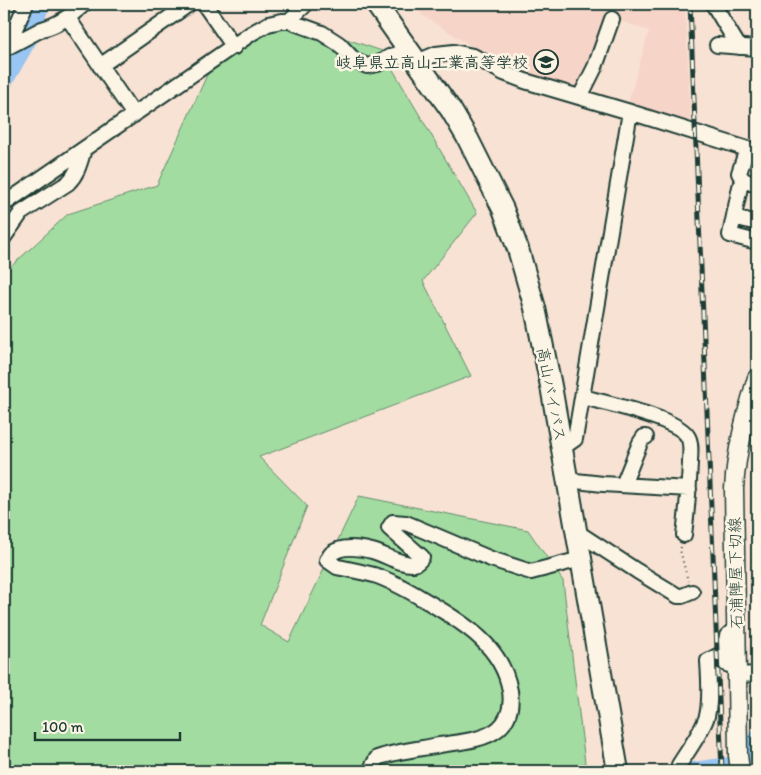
<svg xmlns="http://www.w3.org/2000/svg" width="761" height="775" viewBox="0 0 761 775" font-family="Itim,'Klee One',sans-serif">
	<style>
		.built { fill: #f6d5c8 }
		.green { fill: #a3dca1; stroke: #618c6a }
		.lines { fill: none; stroke-linecap: round; stroke-linejoin: round }
		.river { stroke: #98c5f2; stroke-width: 18 }
		.minor-casing { stroke: #1f3d34; stroke-width: 18 }
		.major-casing { stroke: #1f3d34; stroke-width: 21 }
		.highway-casing { stroke: #1f3d34; stroke-width: 24 }
		.path { stroke: #1f3d34; stroke-width: 2; stroke-dasharray: 1 4; stroke-linecap: butt }
		.minor { stroke: #fcf5e5; stroke-width: 14 }
		.major { stroke: #fcf5e5; stroke-width: 18 }
		.highway { stroke: #fcf5e5; stroke-width: 20 }
		.rail-casing { stroke: #1f3d34; stroke-width: 5 }
		.rail { stroke: #fcf5e5; stroke-width: 3; stroke-dasharray: 9; stroke-linecap: butt }
		.labels { text-anchor: middle; stroke-width: 5; stroke-linejoin: round; paint-order: stroke }
		.poi-label { font-size: 16px; font-weight: bold; fill: #1f3d34; stroke: #fcf5e5; text-anchor: end }
		.street-label { font-size: 16px; fill: #1f3d34; stroke: #fcf5e5 }
	</style>
	<rect width="100%" height="100%" fill="#f8e2d4"/>
	<filter id="ink" filterUnits="userSpaceOnUse"><feTurbulence type="fractalNoise" baseFrequency=".02" numOctaves="2"/><feDisplacementMap in="SourceGraphic" scale="10" xChannelSelector="R" yChannelSelector="G"/><feConvolveMatrix kernelMatrix="1 2 1 2 8 2 1 2 1" color-interpolation-filters="sRGB"/></filter>
	<g filter="url(#ink)">
		<!-- built -->
		<path class="built" d="M414,4H685L691,124L628,103L649,31L609,17L579,91L507,66L490,58L422,15Z"/>
		<!-- green -->
		<path class="green" d="M273,14L382,51L477,213L423,281L471,376L259,457L307,506L260,625L289,642L359,496L528,530L563,581L586,771H4V273L68,214L157,185L217,53Z"/>
		<g class="lines">
			<!-- river -->
			<path class="river" d="M4,81L28,39L41,4
				M694,771L730,766L749,753L754,747L757,738"/>
			<defs>
				<path id="minor" d="M204,4L234,47
					M713,4L739,47
					M68,18L134,115
					M289,21L306,4
					M717,45L757,48
					M7,47L26,4
					M4,49L42,29C59,25 72,15 84,4
					M100,66L189,4
					M580,97L595,67L612,19
					M747,149L739,173L743,180L757,185
					M745,181L740,187L730,235L757,242
					M4,204L252,33L268,24L282,21H289L322,33L339,44L355,61L367,66L378,64L389,57L394,55L417,62L436,54L454,52L463,54L473,56L504,73L525,81L630,112L757,152
					M734,217L757,223
					M4,237L21,213L68,183C78,173 80,162 84,149
					M583,397C605,403 678,418 688,437C692,444 690,455 690,463C689,488 687,511 684,535
					M562,448L575,439L630,112
					M567,480L603,484L689,489
					M623,485L640,443L644,437H646
					M577,532L637,571L678,596H682L692,592
					M736,628L727,636L723,653L726,664L736,667
					M737,675L757,674
					M370,771L377,758C397,751 419,749 440,745C458,742 483,741 498,729C510,719 512,705 510,691C503,647 464,623 428,602C411,592 393,581 374,575C361,572 349,569 337,567L327,560C328,559 330,555 331,554C341,545 360,548 372,551C384,554 401,565 414,564C418,563 420,560 422,557L389,528L393,522L406,523L491,559L531,572L581,559
					M678,771L679,765C687,752 703,730 707,716C711,699 709,678 708,661L723,653"/>
				<path id="major" d="M740,771L738,755L737,675L734,489C736,451 746,415 757,378"/>
				<path id="highway" d="M376,4L451,110L468,139L503,209L518,249L535,308L551,386L618,771"/>
			</defs>
			<!-- minor casing -->
			<use href="#minor" class="minor-casing"/>
			<!-- major casing -->
			<use href="#major" class="major-casing"/>
			<!-- highway casing -->
			<use href="#highway" class="highway-casing"/>
			<!-- path -->
			<path class="path" d="M681,547L680,550L688,581"/>
			<!-- minor -->
			<use href="#minor" class="minor"/>
			<!-- major -->
			<use href="#major" class="major"/>
			<!-- highway -->
			<use href="#highway" class="highway"/>
			<defs>
				<path id="rail" d="M690,4L722,771"/>
			</defs>
			<!-- rail casing -->
			<use href="#rail" class="rail-casing"/>
			<!-- rail -->
			<use href="#rail" class="rail"/>
		</g>
	</g>
	<!-- icons -->
	<defs>
		<symbol id="school-ring" viewBox="-11 -11 22 22"><circle r="9.5" fill="#fcf5e5" stroke="#1f3d34" stroke-width="1.5"/><path d="M0-5L7-2L0 1L-7-2ZM-4 1L0 2.5L4 1V4Q0 6-4 4Z" fill="#1f3d34"/></symbol>
	</defs>
	<g fill-rule="evenodd">
		<use href="#school-ring" x="532" y="48" width="28" height="28"/>
	</g>
	<g class="labels">
		<!-- poi labels -->
		<g class="poi-label">
			<text x="528" y="68">岐阜県立高山工業高等学校</text>
		</g>
		<!-- street labels -->
		<g class="street-label">
			<text transform="translate(552 394) rotate(79)" y="6">高山バイパス</text>
			<text transform="translate(735 573) rotate(-91)" y="6">石浦陣屋下切線</text>
		</g>
	</g>
	<!-- margin -->
	<rect width="761" height="775" fill="none" stroke="#fcf5e5" stroke-width="20"/>
	<rect x="10" y="10" width="741" height="755" fill="none" stroke="#1f3d34" stroke-width="2" filter="url(#ink)"/>
	<!-- scale -->
	<path d="M35 732v8h145v-8" fill="none" stroke="#1f3d34" stroke-width="2.5"/>
	<text x="42" y="732" font-size="15" fill="#1f3d34" stroke="#fcf5e5" stroke-width="4" paint-order="stroke">100 m</text>
</svg>
